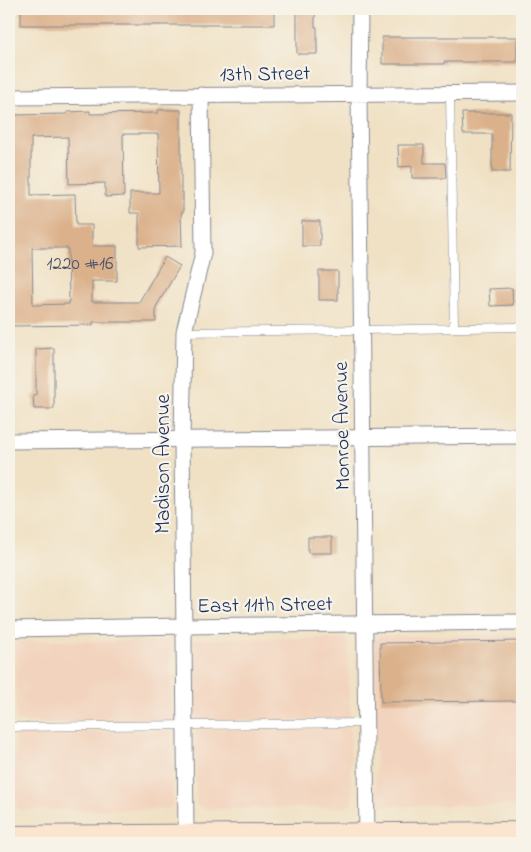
<svg xmlns="http://www.w3.org/2000/svg" width="531" height="852" viewBox="0 0 531 852" font-family="'Indie Flower',sans-serif">
	<style>
		.built { fill: #f2d4be }
		.building { fill: #dbb18b; fill-rule: evenodd }
		.lines { fill: none; stroke-linecap: round; stroke-linejoin: round }
		.service-casing { stroke: #868891; stroke-width: 9 }
		.minor-casing { stroke: #868891; stroke-width: 17 }
		.secondary-casing { stroke: #868891; stroke-width: 22 }
		.service { stroke: #fff; stroke-width: 8 }
		.minor { stroke: #fff; stroke-width: 15 }
		.secondary { stroke: #fbe5cf; stroke-width: 20 }
		.labels { text-anchor: middle; stroke-width: 4.5; stroke-linejoin: round; paint-order: stroke }
		.number-label { font-size: 19px; fill: #4b5069 }
		.street-label { font-size: 21px; fill: #1b2f5e; stroke: #f7f3e8 }
	</style>
	<rect width="100%" height="100%" fill="#f7f3e8"/>
	<filter id="ink" filterUnits="userSpaceOnUse"><feTurbulence type="fractalNoise" baseFrequency=".02" numOctaves="2"/><feDisplacementMap in="SourceGraphic" scale="10" xChannelSelector="R" yChannelSelector="G"/><feConvolveMatrix kernelMatrix="1 2 1 2 8 2 1 2 1" color-interpolation-filters="sRGB"/></filter>
	<filter id="wash" filterUnits="userSpaceOnUse"><feTurbulence type="fractalNoise" baseFrequency=".0096" numOctaves="4" result="noise"/><feDisplacementMap in="SourceGraphic" scale="20" xChannelSelector="R" yChannelSelector="G"/><feGaussianBlur stdDeviation="1.12" result="paint"/><feColorMatrix in="noise" values="0 0 0 0 0 0 0 0 0 0 0 0 0 0 0 0 0 1.4 0 .05"/><feComposite in="paint" operator="in"/></filter>
	<g filter="url(#wash)">
		<rect width="100%" height="100%" fill="#f0e1c4"/>
		<!-- built -->
		<path class="built" d="M522,635V805L383,806L376,800L374,641L379,636Z
			M344,638L348,642L350,720H196L194,641L199,639Z
			M19,641H166L170,645L172,722H16L15,646Z
			M350,728L352,802L346,807L204,809L196,805L195,730Z
			M171,731L173,805L167,809L20,810L15,805V733Z"/>
		<g id="blocks">
			<!-- building -->
			<path class="building" d="M21,9H274V25H21Z
				M297,9H315V27H317V54H297Z
				M382,37H517V62H444V64H382Z
				M158,110H181V192H183V213H181L182,246L139,247V213H130V193H159L158,134H123L124,196L105,197V183L69,184L68,137L31,138V195L75,194L76,225H92V246H117V281H92V302H139L165,257L180,266L156,307V322H93V325L11,326V253H13V214H11V142H13V115L67,114V112L90,111V114L158,113ZM32,248H68L69,304L33,305Z
				M462,113H511L510,172H492V134H463Z
				M398,145H424V163H445L446,178H412V166L399,167Z
				M302,221H320V246H302Z
				M319,271H338V300H319Z
				M512,288L513,305L490,306L489,289Z
				M54,348V409H34L33,395H36V349Z
				M308,537H332V553H308Z
				M522,641V701L381,702L380,643Z"/>
		</g>
	</g>
	<g filter="url(#ink)">
		<use href="#blocks" fill-opacity="0" stroke="#868891" stroke-width="1"/>
		<g class="lines">
			<defs>
				<path id="service" d="M450,93L454,328
					M184,332L362,330L522,327
					M9,727L366,723"/>
				<path id="minor" d="M360,9L359,94L367,843
					M9,97L522,93
					M9,441L522,436
					M9,629L185,626L522,622
					M186,835L182,440L184,332L203,253L201,95"/>
				<path id="secondary" d="M9,836L522,832"/>
			</defs>
			<!-- service casing -->
			<use href="#service" class="service-casing"/>
			<!-- minor casing -->
			<use href="#minor" class="minor-casing"/>
			<!-- secondary casing -->
			<use href="#secondary" class="secondary-casing"/>
			<!-- service -->
			<use href="#service" class="service"/>
			<!-- minor -->
			<use href="#minor" class="minor"/>
			<!-- secondary -->
			<use href="#secondary" class="secondary"/>
		</g>
	</g>
	<g class="labels">
		<!-- number labels -->
		<g class="number-label">
			<text x="80" y="269">1220 #16</text>
		</g>
		<!-- street labels -->
		<g class="street-label">
			<text transform="translate(265 73) rotate(-1)" y="7">13th Street</text>
			<text transform="translate(341 426) rotate(-91)" y="7">Monroe Avenue</text>
			<text transform="translate(162 464) rotate(-90)" y="7">Madison Avenue</text>
			<text transform="translate(265 604) rotate(-1)" y="7">East 11th Street</text>
		</g>
	</g>
	<!-- margin -->
	<rect width="531" height="852" fill="none" stroke="#f7f3e8" stroke-width="30"/>
</svg>
